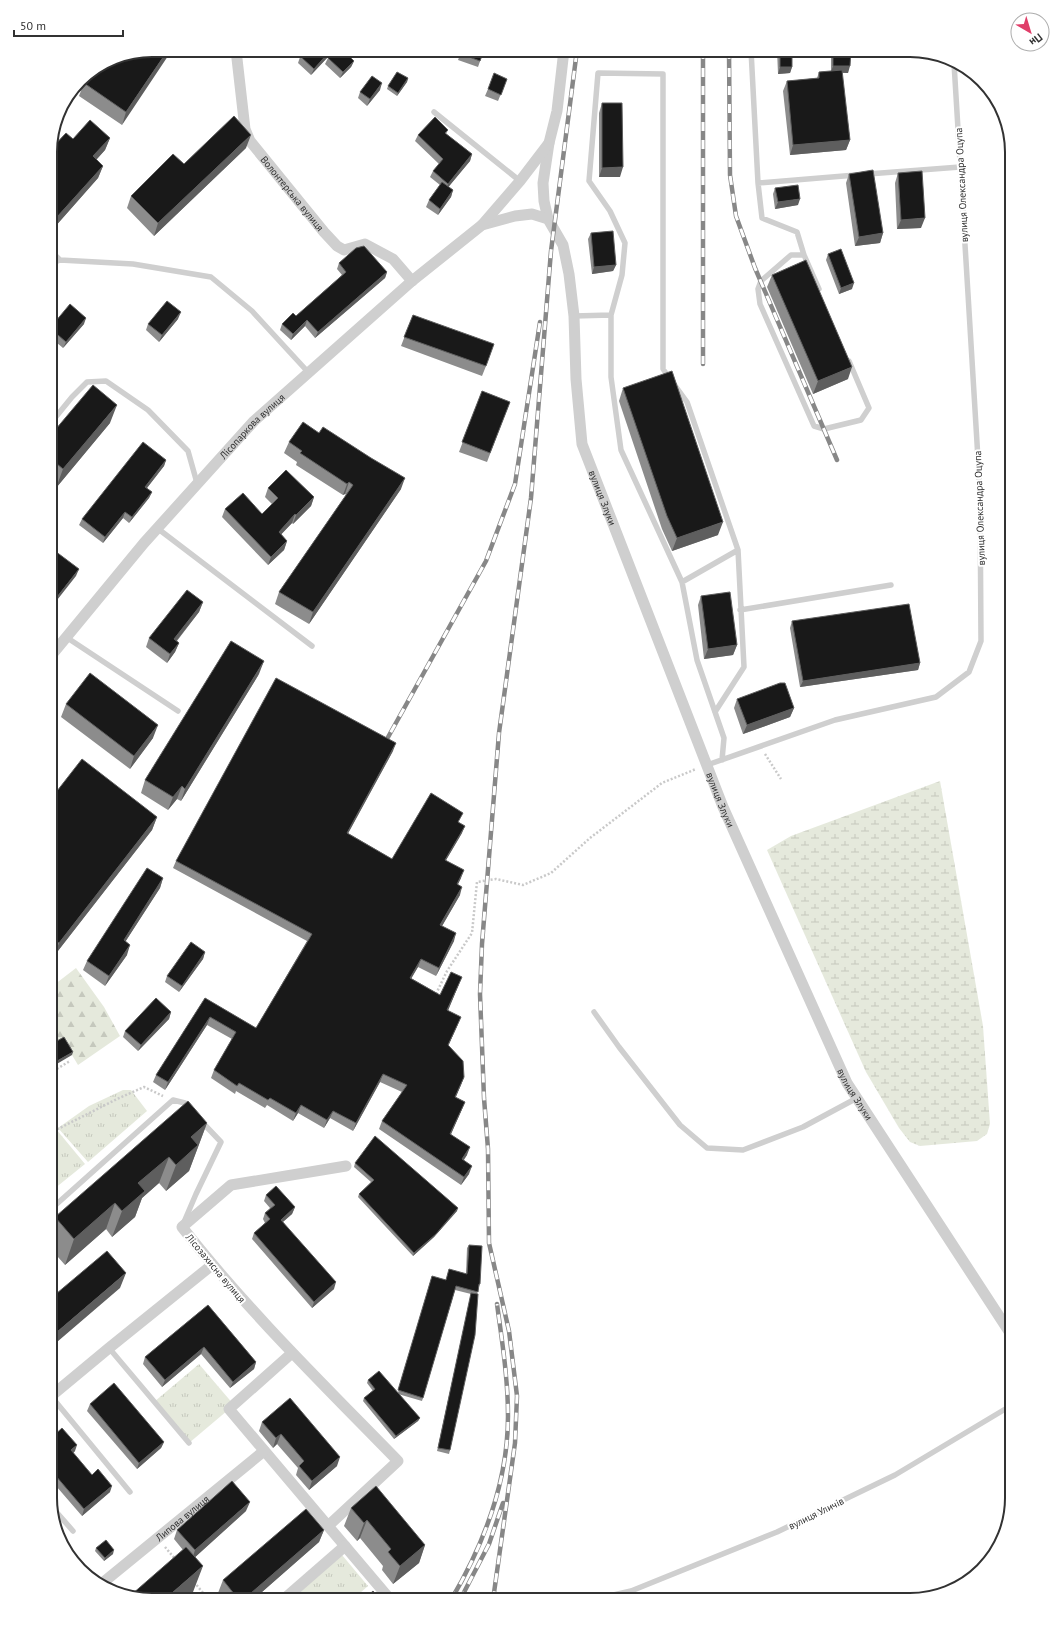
<svg xmlns="http://www.w3.org/2000/svg" width="1062" height="1650" viewBox="0 0 1062 1650" font-family="'PT Sans',sans-serif">
	<style>
		.grass { fill: url(#grass-tufts) }
		.forest { fill: url(#forest-firs) }
		.wetland { fill: url(#wetland-marsh) }
		.lines { fill: none; stroke-linecap: round; stroke-linejoin: round }
		.path { stroke: #c9c9c9; stroke-width: 2.5; stroke-dasharray: 2 2; stroke-linecap: butt }
		.service { stroke: #cfcfcf; stroke-width: 5.5 }
		.minor { stroke: #cfcfcf; stroke-width: 11 }
		.rail-casing { stroke: #878787; stroke-width: 4.5 }
		.rail { stroke: #fff; stroke-width: 3; stroke-dasharray: 9; stroke-linecap: butt }
		.wall { fill: #8c8c8c }
		.shaded-wall { fill: #5e5e5e }
		.building { fill: #191919; stroke: #5e5e5e }
		.labels { text-anchor: middle; stroke-width: 4; stroke-linejoin: round; paint-order: stroke }
		.street-label { font-size: 10px; fill: #323232; stroke: #fff }
		.rim { fill: none; stroke: #323232; stroke-width: 2 }
	</style>
	<defs>
		<pattern id="grass-tufts" width="24" height="20" patternUnits="userSpaceOnUse"><rect width="24" height="20" fill="#e5e9dc"/><path d="M3 7l-1-3M5 7V3M7 7l1-3M15 17l-1-3M17 17v-4M19 17l1-3" fill="none" stroke="#c5c8bd"/></pattern>
		<pattern id="forest-firs" width="22" height="20" patternUnits="userSpaceOnUse"><rect width="22" height="20" fill="#e5e9dc"/><path d="M5 1l3.5 6h-7zM16 11l3.5 6h-7z" fill="#c5c8bd"/></pattern>
		<pattern id="wetland-marsh" width="20" height="14" patternUnits="userSpaceOnUse"><rect width="20" height="14" fill="#e5e9dc"/><path d="M1 5h8M5 5V1M11 12h8M15 12V8" fill="none" stroke="#c5c8bd"/></pattern>
	</defs>
	<rect width="100%" height="100%" fill="#fff"/>
	<!-- grass -->
	<path class="grass" d="M123,1090H131L147,1111L88,1162L58,1128L89,1106Z
		M56,1129L85,1164L54,1189L50,1185V1135Z
		M199,1364L234,1405L189,1443L154,1402Z
		M66,1542L96,1577L93,1580L62,1545Z
		M342,1555L368,1586L352,1600H289Z"/>
	<!-- forest -->
	<path class="forest" d="M76,968L104,1007L120,1036L78,1065L72,1055L50,1048V988Z"/>
	<!-- wetland -->
	<path class="wetland" d="M940,781L983,1026L990,1124L987,1134L977,1141L920,1146L910,1142L899,1128L866,1072L767,850L791,836Z"/>
	<g class="lines">
		<!-- path -->
		<path class="path" d="M765,754L781,779
			M436,994L447,971L472,933L477,882L496,879L523,885L551,873L590,838L662,783L696,769
			M50,1073L70,1061
			M50,1133L117,1099L144,1087L163,1096
			M165,1547L176,1560
			M194,1582L209,1600"/>
		<!-- service -->
		<path class="service" d="M751,50L758,183L856,175
			M434,112L520,181
			M868,174L960,167
			M758,183L762,218L797,232L804,255L819,289
			M50,250L60,260L133,264L211,277L252,311L308,372
			M804,255H791L761,281L758,289L760,304L814,426L824,429L861,420L869,408L849,361
			M50,264L60,260
			M574,316L611,315
			M50,424L72,397L87,382L106,381L148,410L188,451L197,483
			M157,528L312,646
			M682,582L738,550
			M740,610L891,585
			M66,637L178,711
			M715,712L744,667L738,550L687,402L663,369V74L598,73L589,181L610,211L625,243L622,275L611,315V377L621,450L682,582L697,660L724,738L722,760
			M707,765L835,720L936,697L969,672L981,641L980,492L954,63
			M50,961H51
			M594,1012L619,1047L680,1125L707,1148L743,1150L803,1127L857,1098
			M50,1210L173,1100L185,1103L189,1108
			M184,1222L196,1194L221,1142L202,1122
			M109,1348L189,1443
			M51,1396L130,1492
			M52,1507L73,1531
			M609,1596L631,1591L777,1532L895,1475L1012,1405"/>
		<!-- minor -->
		<g class="minor">
			<path id="s1" d="M236,50L245,129L250,141L324,232L337,246L344,250L365,244L393,259L412,281"/>
			<path d="M548,219L544,201L543,183L549,143L557,111L564,50"/>
			<path id="s2" d="M482,225L515,216L532,214L548,219L563,245L569,274L574,316L576,379L582,444L723,807L847,1083L1012,1336"/>
			<path id="s3" d="M50,657L144,543L254,421L412,281L482,225L520,181L549,143"/>
			<path d="M292,1353L229,1409L328,1526L398,1461C324,1385 248,1311 182,1227L231,1185L346,1166"/>
			<path d="M50,1397L109,1348L212,1265"/>
			<path d="M328,1526L389,1598"/>
			<path id="s4" d="M100,1585L264,1451"/>
			<path d="M283,1600L345,1546"/>
		</g>
		<defs>
			<path id="rail" d="M703,50V364
				M729,50L730,175L736,216L755,268L837,460
				M382,748L486,561L515,484L540,322
				M451,1600C484,1544 508,1482 508,1416C508,1378 502,1341 497,1304
				M460,1600L489,1544L503,1503
				M493,1600L515,1443L517,1396L509,1331L489,1243L488,1149L484,1098L480,994L482,944L499,733L531,498L551,251L577,50"/>
		</defs>
		<!-- rail casing -->
		<use href="#rail" class="rail-casing"/>
		<!-- rail -->
		<use href="#rail" class="rail"/>
	</g>
	<!-- wall -->
	<path class="wall" d="M152,50L122,125L79,96L84,83Z
		M293,50H327V58L311,75L298,63L300,57Z
		M462,50H484L478,67L458,60Z
		M777,50H792V67L790,73L778,74Z
		M831,50H851L848,73H842L850,140L846,150L790,155L783,91L787,81L817,78L819,72L831,71Z
		M328,58L354,61L351,67L340,78L325,64Z
		M408,78L407,82L397,96L387,89L388,86Z
		M507,79L498,101L485,96L488,89Z
		M380,90L367,106L358,98L360,92Z
		M602,103L620,177H599V113Z
		M448,130L446,134L472,154L470,161L448,187L453,190L451,197L438,215L426,207L429,200L440,185L430,177L433,171L439,164L415,141L418,135Z
		M110,138L105,150L96,160L103,166L98,178L53,229L50,227V150L73,139Z
		M246,148L154,236L127,208L131,196L184,164Z
		M898,173L921,228L897,229L895,183Z
		M849,174L883,233L880,243L855,246L846,183Z
		M775,188L798,205L775,209L773,194Z
		M591,233L616,265L613,271L592,274L588,239Z
		M828,254L852,289L839,294L826,260Z
		M339,263L387,272L385,278L315,338L305,326L291,340L280,330L282,324L296,316L342,275L337,269Z
		M772,275L848,379L813,394L767,287Z
		M413,315L486,366L482,376L401,346Z
		M178,319L159,342L146,330L148,324Z
		M84,324L63,348L50,337V328Z
		M623,388L718,535L672,551L662,529L619,401Z
		M482,391L510,402L487,462L459,452Z
		M110,423L56,488L50,482V436Z
		M289,442L401,489L309,624L275,604L279,592L346,495L345,494L343,495L296,465L297,462L284,453Z
		M166,460L164,466L147,488L152,492L149,498L129,523L123,518L103,543L79,525L82,519Z
		M268,488L314,497L311,506L293,524L292,523L281,534L287,541L284,550L268,565L222,517L225,509L262,514L272,504L265,497Z
		M701,596L737,645L733,655L704,659L698,605Z
		M203,602L199,612L177,641L179,643L175,652L167,663L146,647L149,638Z
		M792,621L920,663L918,670L800,687L790,628Z
		M259,674L181,801L177,799L168,810L141,793L145,780Z
		M737,699L794,708L790,717L743,734L734,708Z
		M66,704L153,738L130,769L61,717Z
		M393,751L348,833L392,859L459,822L462,833L446,860L461,878L458,884L460,895L442,926L454,941L436,976L418,967L411,978L440,995L459,984L448,1010L458,1024L448,1046L464,1077L456,1097L465,1102L462,1109L451,1134L467,1155L464,1160L469,1174L461,1185L379,1129L382,1121L402,1092L380,1082L353,1131L330,1118L324,1128L298,1113L293,1121L267,1105L265,1108L236,1091L235,1094L211,1078L214,1070L232,1039L207,1025L165,1090L153,1082L156,1075L205,998L256,1028L307,941L173,868L176,861Z
		M50,800L157,817L152,830L54,956L50,952Z
		M163,878L160,888L125,942L127,955L105,986L83,970L87,961Z
		M205,952L203,959L179,992L165,982L167,976Z
		M171,1012L169,1019L138,1051L123,1037L125,1031Z
		M207,1123L189,1171L166,1191L159,1183L142,1198L135,1217L112,1237L106,1229L65,1265L50,1248V1230L55,1217Z
		M355,1163L457,1211L434,1237L413,1256L358,1197L359,1194L371,1182L354,1167Z
		M266,1195L295,1207L292,1214L283,1222L334,1289L312,1308L252,1239L254,1233L265,1223L263,1219L265,1213L270,1208L264,1201Z
		M469,1245L480,1284L479,1287H478L450,1450L449,1454L437,1451L471,1294L455,1290L422,1401L398,1394L420,1418L418,1421L394,1439L363,1401L364,1398L373,1391L367,1383L368,1380L398,1393L431,1279L446,1280L466,1274L467,1248Z
		M208,1305L256,1362L254,1369L230,1388L201,1354L162,1387L143,1364L145,1357Z
		M90,1404L164,1442L161,1448L137,1469L87,1411Z
		M262,1422L337,1466L309,1490L296,1475L298,1468L277,1444L273,1448L259,1431Z
		M50,1439L75,1451L73,1453L92,1475L110,1492L82,1516L50,1479Z
		M351,1508L425,1545L419,1563L393,1584L382,1570L383,1566L360,1538L357,1541L344,1526Z
		M246,1511L195,1557L193,1592L183,1550L174,1539L177,1530Z
		M324,1530L319,1542L253,1600H224L218,1593L223,1580Z
		M96,1548L113,1554L104,1561L95,1551Z"/>
	<!-- shaded-wall -->
	<path class="shaded-wall" d="M168,50H172L122,125L126,112Z
		M329,52L327,58L311,75L314,69Z
		M354,61L351,67L340,78L343,72Z
		M833,66H850L848,73L831,72Z
		M780,67H792L790,73L778,74Z
		M408,78L407,82L397,96L398,93Z
		M382,83L380,90L367,106L370,99Z
		M251,135L246,148L154,236L158,223Z
		M110,138L105,150L88,169L93,156Z
		M850,140L846,150L790,155L793,145Z
		M472,154L470,161L446,190L448,184Z
		M103,166L98,178L53,229L57,217Z
		M623,167L620,177H599L602,168Z
		M453,190L451,197L438,215L440,209Z
		M800,199L798,205L775,209L778,202Z
		M925,218L921,228L897,229L901,220Z
		M883,233L880,243L855,246L859,237Z
		M616,265L613,271L592,274L594,267Z
		M387,272L385,278L315,338L318,332Z
		M854,283L852,289L839,294L841,288Z
		M181,312L178,319L159,342L162,335Z
		M86,318L84,324L63,348L66,342Z
		M307,320L305,326L291,340L293,334Z
		M852,367L848,379L813,394L818,381Z
		M117,405L110,423L56,488L63,469Z
		M166,460L164,466L143,493L145,487Z
		M405,478L401,489L309,624L313,612Z
		M349,482L345,494L343,495L347,484Z
		M152,492L149,498L129,523L132,517Z
		M314,497L311,506L293,524L296,515Z
		M125,512L123,518L103,543L105,537Z
		M295,514L292,523L276,540L279,532Z
		M723,522L718,535L672,551L677,538Z
		M287,541L284,550L268,565L271,557Z
		M79,569L76,576L50,609V606Z
		M203,602L199,612L170,649L174,639Z
		M179,643L175,652L167,663L170,654Z
		M737,645L733,655L704,659L708,649Z
		M264,661L259,674L181,801L185,789Z
		M920,663L918,670L800,687L803,681Z
		M794,708L790,717L743,734L747,725Z
		M158,725L153,738L130,769L134,756Z
		M396,743L393,751L344,841L347,833Z
		M182,786L177,799L168,810L173,797Z
		M157,817L152,830L54,956L59,943Z
		M465,826L462,833L442,867L445,860Z
		M464,870L461,878L454,892L457,884Z
		M163,878L160,888L120,950L124,940Z
		M462,887L460,895L438,933L440,925Z
		M456,933L454,941L436,976L439,968Z
		M130,945L127,955L105,986L109,976Z
		M205,952L203,959L179,992L182,986Z
		M421,959L418,967L407,986L410,978Z
		M462,977L459,984L445,1018L447,1010Z
		M171,1012L169,1019L138,1051L141,1045Z
		M210,1017L207,1025L165,1090L168,1082Z
		M461,1017L458,1024L445,1053L448,1045Z
		M73,1052L72,1055L50,1068V1065Z
		M383,1074L380,1082L353,1131L356,1123Z
		M464,1077L461,1085L452,1105L455,1097Z
		M465,1102L462,1109L448,1141L450,1134Z
		M301,1105L298,1113L293,1121L296,1113Z
		M333,1111L330,1118L324,1128L327,1120Z
		M207,1123L189,1171L166,1191L176,1165L191,1137Z
		M470,1147L467,1155L459,1166L462,1159Z
		M169,1157L159,1183L142,1198L135,1217L112,1237L122,1211L138,1183Z
		M472,1166L469,1174L461,1185L464,1177Z
		M115,1203L106,1229L65,1265L74,1239Z
		M295,1207L292,1214L278,1226L281,1220Z
		M458,1208L457,1211L434,1237L413,1256L414,1253Z
		M126,1273L120,1288L50,1348V1338Z
		M336,1282L334,1289L312,1308L314,1302Z
		M204,1347L201,1354L162,1387L165,1380Z
		M256,1362L254,1369L230,1388L233,1382Z
		M420,1418L418,1421L394,1439L396,1436Z
		M281,1434L277,1444L273,1448L276,1438Z
		M164,1442L161,1448L137,1469L139,1463Z
		M77,1445L75,1451L69,1457L71,1450Z
		M340,1457L337,1466L309,1490L312,1481Z
		M112,1486L110,1492L82,1516L84,1509Z
		M250,1502L246,1511L192,1560L195,1550Z
		M367,1520L360,1538L357,1541L364,1523Z
		M324,1530L319,1542L253,1600H243Z
		M425,1545L419,1563L393,1584L400,1566Z
		M114,1550L113,1554L104,1561L105,1558Z
		M203,1566L193,1592L184,1600H164Z"/>
	<!-- building -->
	<path class="building" d="M152,50H168L126,112L84,83L91,72L113,58Z
		M302,50H327L329,52L314,69L301,57L305,52Z
		M335,50H343L354,61L343,72L328,58Z
		M462,50H484L480,61L461,54Z
		M780,50H792V67H780Z
		M833,50H851L850,66H833Z
		M842,70L850,140L793,145L787,81L819,78V72Z
		M397,72L408,78L398,93L388,86Z
		M494,73L507,79L501,95L488,89Z
		M372,76L382,83L370,99L360,92Z
		M602,103H622L623,167L602,168Z
		M234,116L251,135L158,223L131,196L173,154L184,164Z
		M435,117L448,130L445,133L472,154L448,184L433,171L443,159L418,135Z
		M90,120L110,138L93,156L103,166L57,217L50,210V150L66,133L73,139Z
		M873,170L883,233L859,237L849,174Z
		M922,171L925,218L901,220L898,173Z
		M442,182L453,190L440,209L429,200Z
		M798,185L800,199L778,202L775,188Z
		M613,231L616,265L594,267L591,233Z
		M364,246L387,272L318,332L307,320L293,334L282,324L293,313L296,316L346,272L339,263L356,248Z
		M841,249L854,283L841,288L828,254Z
		M806,260L852,367L818,381L772,275Z
		M167,301L181,312L162,335L148,324Z
		M70,304L86,318L66,342L50,328Z
		M413,315L494,344L486,366L404,337Z
		M672,371L723,522L677,538L667,516L623,388Z
		M93,385L117,405L63,469L50,458V436Z
		M482,391L510,402L490,453L462,442Z
		M303,422L319,433L323,427L371,458L405,478L313,612L279,592L353,485L349,482L347,484L300,453L302,451L289,442Z
		M143,442L166,460L145,487L152,492L132,517L125,512L105,537L82,519Z
		M286,470L314,497L296,515L295,514L279,532L287,541L271,557L225,509L243,493L262,514L278,498L268,488Z
		M51,548L79,569L50,606V549Z
		M187,590L203,602L174,639L179,643L170,654L149,638Z
		M730,592L737,645L708,649L701,596Z
		M909,604L920,663L803,681L792,621Z
		M231,641L264,661L185,789L182,786L173,797L145,780Z
		M90,673L158,725L134,756L66,704Z
		M276,678L396,743L347,833L392,859L431,793L463,813L458,822L465,826L445,860L464,870L457,884L462,887L440,925L456,933L439,968L421,959L410,978L440,995L451,972L462,977L447,1010L461,1017L448,1045L463,1061L464,1077L455,1097L465,1102L450,1134L470,1147L462,1159L472,1166L464,1177L382,1121L407,1085L383,1074L356,1123L333,1111L327,1120L301,1105L296,1113L270,1098L268,1100L239,1083L237,1086L214,1070L236,1032L210,1017L168,1082L156,1075L205,998L256,1028L312,934L176,861Z
		M780,683H785L794,708L747,725L737,699Z
		M82,759L157,817L59,943L50,936V800Z
		M147,868L163,878L124,940L130,945L109,976L87,961Z
		M191,942L205,952L182,986L167,976Z
		M156,998L171,1012L141,1045L125,1031Z
		M64,1037L73,1052L50,1065V1045Z
		M188,1101L207,1123L191,1137L198,1145L176,1165L169,1157L138,1183L145,1191L122,1211L115,1203L74,1239L55,1217Z
		M375,1136L458,1208L436,1234L414,1253L359,1194L374,1180L355,1163Z
		M276,1186L295,1207L281,1220L336,1282L314,1302L254,1233L270,1219L265,1213L275,1205L266,1195Z
		M469,1245L482,1246L480,1284H479L478,1292L456,1286L423,1398L398,1390L432,1276L446,1280L449,1269L467,1274Z
		M107,1251L126,1273L50,1338V1299Z
		M471,1293L478,1294L475,1335L450,1450L438,1448Z
		M208,1305L256,1362L233,1382L204,1347L165,1380L145,1357Z
		M379,1371L420,1418L396,1436L364,1398L375,1389L368,1380Z
		M114,1383L164,1442L139,1463L90,1404Z
		M290,1398L340,1457L312,1481L299,1466L304,1461L281,1434L276,1438L262,1422Z
		M62,1428L77,1445L71,1450L92,1475L98,1469L112,1486L84,1509L50,1469V1439Z
		M232,1481L250,1502L195,1550L177,1530Z
		M376,1486L425,1545L400,1566L388,1552L391,1549L367,1520L364,1523L351,1508Z
		M306,1509L324,1530L243,1600H239L223,1580Z
		M106,1540L114,1550L105,1558L96,1548Z
		M186,1547L203,1566L164,1600H145L131,1595Z
		M373,1591L381,1600H363Z"/>
	<g class="labels">
		<!-- street labels -->
		<g class="street-label">
			<text transform="translate(961 185) rotate(-93)" y="4">вулиця Олександра Оцупа</text>
			<text dy="4" stroke="none"><textPath href="#s1" startOffset="160">Волонтерська вулиця</textPath></text>
			<text dy="4" stroke="none"><textPath href="#s3" startOffset="307">Лісопаркова вулиця</textPath></text>
			<text dy="4" stroke="none"><textPath href="#s2" startOffset="356">вулиця Злуки</textPath></text>
			<text transform="translate(979 508) rotate(-92)" y="4">вулиця Олександра Оцупа</text>
			<text dy="4" stroke="none"><textPath href="#s2" startOffset="680">вулиця Злуки</textPath></text>
			<text dy="4" stroke="none"><textPath href="#s2" startOffset="1004">вулиця Злуки</textPath></text>
			<text transform="translate(216 1268) rotate(50)" y="4">Лісозахисна вулиця</text>
			<text transform="translate(816 1513) rotate(-26)" y="4">вулиця Уличів</text>
			<text dy="4" stroke="none"><textPath href="#s4" startOffset="106">Липова вулиця</textPath></text>
		</g>
	</g>
	<!-- crop -->
	<path d="M0 0H1062V1650H0ZM152 57H910A95 95 0 0 1 1005 152V1498A95 95 0 0 1 910 1593H152A95 95 0 0 1 57 1498V152A95 95 0 0 1 152 57Z" fill="#fff" fill-rule="evenodd"/>
	<path class="rim" d="M152 57H910A95 95 0 0 1 1005 152V1498A95 95 0 0 1 910 1593H152A95 95 0 0 1 57 1498V152A95 95 0 0 1 152 57Z"/>
	<!-- north arrow -->
	<g transform="translate(1030 32) rotate(142)"><circle r="19" fill="#ffffff" stroke="#adadad"/>
	<path d="M0-3L7 15L0 10L-7 15Z" fill="#e03e69"/>
	<text y="-6" font-size="11" font-weight="bold" text-anchor="middle" fill="#323232">Пн</text>
	</g>
	<!-- scale -->
	<path d="M14 30v6h109v-6" fill="none" stroke="#323232" stroke-width="2"/>
	<text x="20" y="30" font-size="12" fill="#323232" stroke="#ffffff" stroke-width="3" paint-order="stroke">50 m</text>
</svg>
